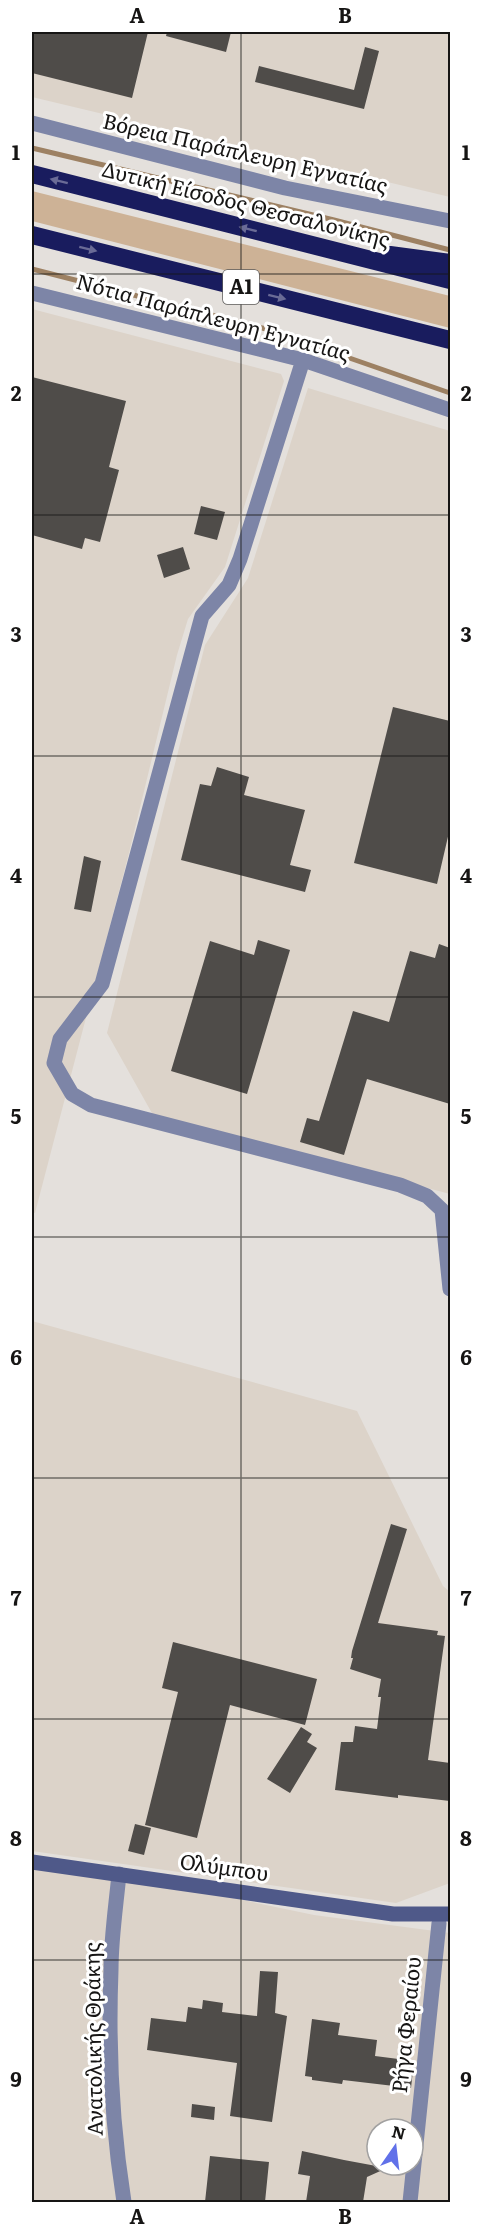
<svg xmlns="http://www.w3.org/2000/svg" width="482" height="2234" viewBox="0 0 482 2234" font-family="Literata,serif">
	<style>
		.built { fill: #dcd3c9; fill-rule: evenodd }
		.green { fill: #cdb296 }
		.lines { fill: none; stroke-linecap: round; stroke-linejoin: round }
		.stream { stroke: #9d8163; stroke-width: 5 }
		.building { fill: #4f4c49 }
		.street { stroke: #7d85a7; stroke-width: 15 }
		.secondary { stroke: #4f5989; stroke-width: 15 }
		.highway { stroke: #191c5e; stroke-width: 18 }
		.oneway { fill: #6a6b96 }
		.grid { fill: none; stroke: #161514; stroke-width: 1.5; stroke-opacity: 0.55 }
		.labels { text-anchor: middle; stroke-width: 6; stroke-linejoin: round; paint-order: stroke }
		.shield { fill: #fff; stroke: #5c5b5a; stroke-width: 1.5 }
		.shield-label { font-size: 20px; font-weight: bold; fill: #161514 }
		.street-label { font-size: 21px; fill: #161514; stroke: #fff }
		.neatline { fill: none; stroke: #161514; stroke-width: 2 }
		.grid-label { font-size: 20px; text-anchor: middle; font-weight: bold; fill: #161514 }
	</style>
	<rect width="100%" height="100%" fill="#e4e0dc"/>
	<!-- built -->
	<path class="built" d="M32,32H450V197L32,97Z
		M32,309L281,374L284,381L225,567L188,619L177,655L129,853L35,1213L32,1212Z
		M308,388L450,431V1194L153,1115L107,1033L205,645L248,578Z
		M32,1321L357,1411L443,1586L450,1592V1883L396,1903L32,1851Z
		M32,1864L119,1874L314,1915L450,1933V2202H32ZM377,2129H413V2165H377Z"/>
	<!-- green -->
	<path class="green" d="M32,191L450,296V328L32,221Z"/>
	<g class="lines">
		<!-- stream -->
		<path class="stream" d="M32,148L334,220L450,250
			M32,269L266,329L450,393"/>
	</g>
	<!-- building -->
	<path class="building" d="M32,32H148L132,98L32,73Z
		M167,32H231L226,52L166,36Z
		M365,47L379,51L364,109L255,82L259,66L354,90Z
		M32,377L126,401L109,467L119,470L100,542L85,538L82,549L32,535Z
		M201,506L225,512L217,540L194,534Z
		M183,547L190,569L164,578L157,555Z
		M393,707L450,721V828L437,884L354,863Z
		M217,767L249,777L244,795L305,810L290,865L311,870L305,892L181,860L200,784L211,786Z
		M84,856L101,861L91,912L74,909Z
		M258,940L290,950L247,1094L171,1071L210,941L254,955Z
		M439,944L450,948V1104L367,1079L344,1155L300,1142L307,1118L319,1121L353,1011L389,1022L410,951L435,958Z
		M391,1524L407,1529L378,1623L438,1631L437,1635L445,1636L428,1760L450,1763V1801L398,1795V1798L335,1790L341,1742H353L355,1726L377,1729L381,1697H378L381,1679L350,1669L353,1658H351L352,1651Z
		M173,1642L317,1679L305,1725L230,1705L197,1838L145,1825L178,1692L162,1688Z
		M301,1727L312,1734L307,1742L317,1748L290,1793L267,1779Z
		M135,1824L151,1828L144,1855L128,1851Z
		M260,1971L278,1972L275,2013L287,2016L272,2122L230,2116L237,2063L147,2050L151,2018L186,2022L188,2007L202,2009L203,2000L223,2003L222,2012L257,2016Z
		M312,2019L340,2023L338,2035L377,2040L375,2056L414,2061L411,2088L343,2080L342,2084L312,2080V2077L305,2076Z
		M192,2104L215,2107L214,2120L191,2117Z
		M302,2151L344,2160L387,2168L367,2177L363,2202H306L310,2176L298,2174Z
		M210,2156L269,2162L265,2202H205Z"/>
	<g class="lines">
		<!-- street -->
		<path class="street" d="M32,123L285,188L450,221
			M32,293L303,360L450,410
			M303,360L240,559L229,585L202,616L102,984L60,1039L54,1063L72,1094L91,1105L400,1185L427,1196L442,1210L450,1289
			M119,1874C116,1906 111,1938 111,1970C108,2047 112,2126 124,2202
			M410,2202L439,1923"/>
		<!-- secondary -->
		<path class="secondary" d="M32,1862L393,1914H450"/>
		<!-- highway -->
		<path class="highway" d="M32,174L450,280
			M32,235L450,340
			M390,255L450,263"/>
	</g>
	<!-- one-way arrows -->
	<defs><path id="oneway-solid" d="M-6-.8H1V-3.2L6.5 0L1 3.2V.8H-6Z" transform="scale(1.5)"/></defs>
	<g class="oneway">
		<use href="#oneway-solid" transform="translate(59 181) rotate(-166)"/>
		<use href="#oneway-solid" transform="translate(248 229) rotate(-166)"/>
		<use href="#oneway-solid" transform="translate(88 249) rotate(14)"/>
		<use href="#oneway-solid" transform="translate(277 297) rotate(14)"/>
	</g>
	<!-- grid -->
	<path class="grid" d="M241,32V2202M32,274H450M32,515H450M32,756H450M32,997H450M32,1237H450M32,1478H450M32,1719H450M32,1960H450"/>
	<g class="labels">
		<!-- shield labels -->
		<rect class="shield" x="223" y="270" width="36" height="34" rx="4.5"/>
		<g class="shield-label">
			<text x="241" y="294">Α1</text>
		</g>
		<!-- street labels -->
		<g class="street-label">
			<text transform="translate(245 154) rotate(13)" y="7">Βόρεια Παράπλευρη Εγνατίας</text>
			<text transform="translate(246 205) rotate(14)" y="7">Δυτική Είσοδος Θεσσαλονίκης</text>
			<text transform="translate(213 318) rotate(15)" y="7">Νότια Παράπλευρη Εγνατίας</text>
			<text transform="translate(224 1868) rotate(8)" y="7">Ολύμπου</text>
			<text transform="translate(407 2025) rotate(-84)" y="7">Ρήγα Φεραίου</text>
			<text transform="translate(94 2039) rotate(-91)" y="7">Ανατολικής Θράκης</text>
		</g>
	</g>
	<!-- border -->
	<rect width="482" height="2234" fill="none" stroke="#ffffff" stroke-width="66"/>
	<!-- north arrow -->
	<g transform="translate(395 2147) rotate(14)"><circle r="28" fill="#ffffff" stroke="#a2a1a1" stroke-width="1.5"/>
	<path d="M0-4.5L10 22L0 15L-10 22Z" fill="#6171e9"/>
	<text y="-9" font-size="16" font-weight="bold" text-anchor="middle" fill="#161514">N</text>
	</g>
	<rect x="33" y="33" width="416" height="2168" class="neatline"/>
	<g class="grid-label">
		<text x="137" y="23">A</text>
		<text x="345" y="23">B</text>
		<text x="16" y="160">1</text>
		<text x="466" y="160">1</text>
		<text x="16" y="401">2</text>
		<text x="466" y="401">2</text>
		<text x="16" y="642">3</text>
		<text x="466" y="642">3</text>
		<text x="16" y="883">4</text>
		<text x="466" y="883">4</text>
		<text x="16" y="1124">5</text>
		<text x="466" y="1124">5</text>
		<text x="16" y="1365">6</text>
		<text x="466" y="1365">6</text>
		<text x="16" y="1606">7</text>
		<text x="466" y="1606">7</text>
		<text x="16" y="1846">8</text>
		<text x="466" y="1846">8</text>
		<text x="16" y="2087">9</text>
		<text x="466" y="2087">9</text>
		<text x="137" y="2224">A</text>
		<text x="345" y="2224">B</text>
	</g>
</svg>
